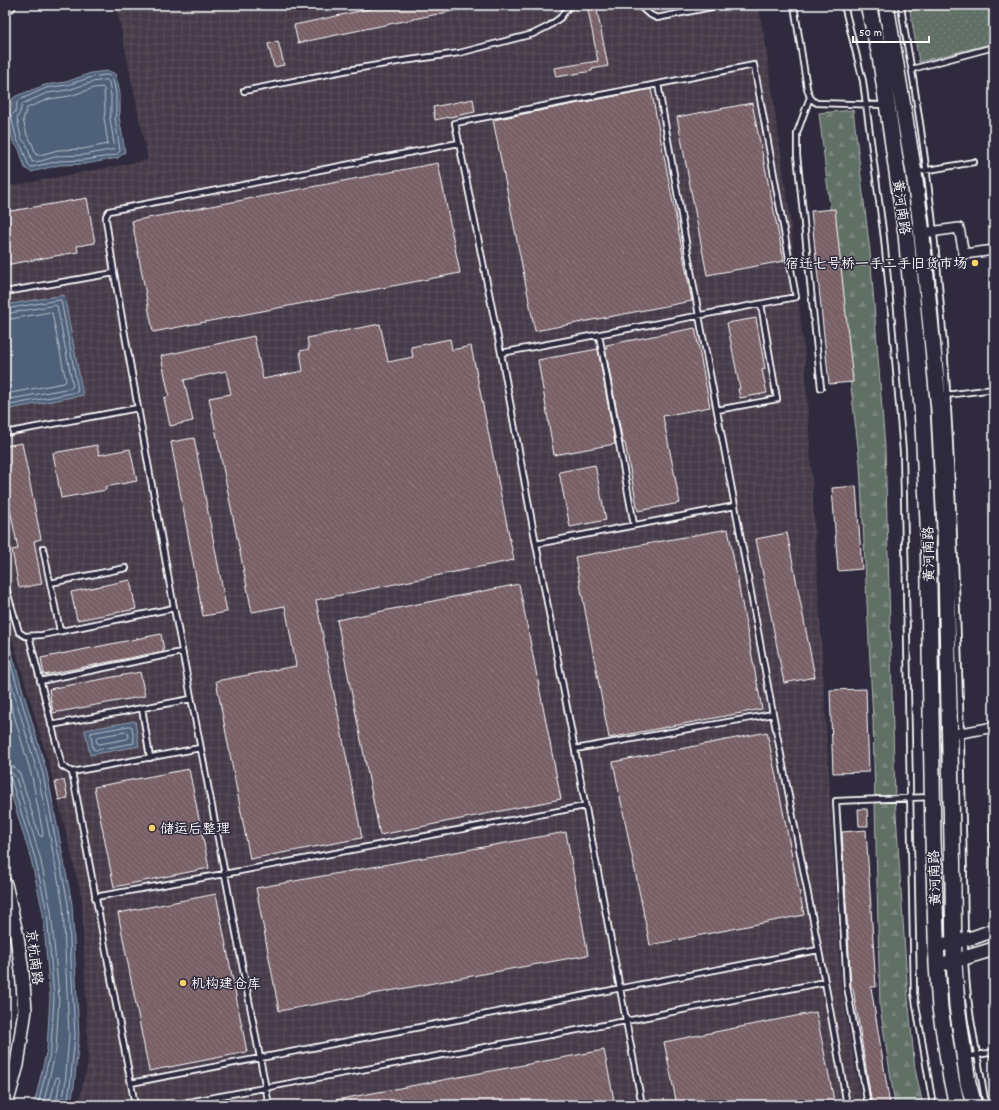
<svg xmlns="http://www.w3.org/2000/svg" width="999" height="1110" viewBox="0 0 999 1110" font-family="Dekko,'LXGW WenKai TC',sans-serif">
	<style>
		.industrial { fill: url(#industrial-grid) }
		.grass { fill: url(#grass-dots); stroke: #b0b7b2 }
		.forest { fill: url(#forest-firs); stroke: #b0b7b2 }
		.garden { fill: url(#garden-furrows); stroke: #b0b7b2 }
		.water { fill: #4f617a; stroke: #95a0af }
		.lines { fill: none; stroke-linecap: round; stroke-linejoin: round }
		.shore { stroke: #b9c0ca; stroke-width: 1 }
		.building { fill: url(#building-back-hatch); stroke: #fff }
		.lane-casing { stroke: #fff; stroke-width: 8 }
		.street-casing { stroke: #fff; stroke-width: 12 }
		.secondary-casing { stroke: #fff; stroke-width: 16 }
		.primary-casing { stroke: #fff; stroke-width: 18 }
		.lane { stroke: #2f2a3d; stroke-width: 4.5 }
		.street { stroke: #2f2a3d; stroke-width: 9 }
		.secondary { stroke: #2f2a3d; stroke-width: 13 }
		.primary { stroke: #2f2a3d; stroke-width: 15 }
		.poi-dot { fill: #ffd166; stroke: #2f2a3d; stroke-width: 1.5 }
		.labels { text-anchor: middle; stroke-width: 3; stroke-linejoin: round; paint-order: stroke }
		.street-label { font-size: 14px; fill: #fff; stroke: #2f2a3d }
		.poi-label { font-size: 14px; fill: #fff; stroke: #2f2a3d; text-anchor: start }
	</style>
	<defs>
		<pattern id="industrial-grid" width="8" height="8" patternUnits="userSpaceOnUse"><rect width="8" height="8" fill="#453a49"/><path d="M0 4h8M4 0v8" fill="none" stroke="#584e5b"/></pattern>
		<pattern id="grass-dots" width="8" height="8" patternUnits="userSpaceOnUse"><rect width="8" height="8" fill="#606f65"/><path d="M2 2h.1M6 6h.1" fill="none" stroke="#78857c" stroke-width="1.8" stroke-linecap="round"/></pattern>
		<pattern id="forest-firs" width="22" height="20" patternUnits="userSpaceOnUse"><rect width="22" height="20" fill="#606f65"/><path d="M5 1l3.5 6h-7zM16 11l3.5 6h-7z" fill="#78857c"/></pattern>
		<pattern id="garden-furrows" width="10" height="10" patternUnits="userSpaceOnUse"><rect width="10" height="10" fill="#606f65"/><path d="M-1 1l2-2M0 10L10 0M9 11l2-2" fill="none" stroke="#78857c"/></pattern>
		<pattern id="building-back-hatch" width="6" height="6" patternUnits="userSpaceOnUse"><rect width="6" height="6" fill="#786166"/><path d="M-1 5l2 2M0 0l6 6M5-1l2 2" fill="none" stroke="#8c797d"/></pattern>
	</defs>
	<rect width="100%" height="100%" fill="#2f2a3d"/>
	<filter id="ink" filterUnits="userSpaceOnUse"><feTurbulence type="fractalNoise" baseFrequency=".025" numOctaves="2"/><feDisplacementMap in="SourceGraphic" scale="8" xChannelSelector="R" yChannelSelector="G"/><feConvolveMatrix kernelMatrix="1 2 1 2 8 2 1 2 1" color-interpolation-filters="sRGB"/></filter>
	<g filter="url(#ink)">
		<!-- industrial -->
		<path class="industrial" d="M116,5H758L765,41L789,210L805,360L841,984L862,1105H78L88,1062L82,899L53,779L5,614V187L148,160Z"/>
		<!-- grass -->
		<path class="grass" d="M909,5H994V43L919,62Z"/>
		<!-- forest -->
		<path class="forest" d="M853,110L870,252L885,448L895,798L908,997L915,1069L923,1105H895L880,1007L873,721L860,464L819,113Z"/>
		<!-- garden -->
		<path class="garden" d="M994,792V899L991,900L988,793Z"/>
		<!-- water -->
		<path class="water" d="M107,71L111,72L115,74L118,84L120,94V112L119,117L125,152L118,158L85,164L59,165L31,172L25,168L19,149L13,142L7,112L12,109V99L16,96L45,85L66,82L91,73Z
			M64,295L83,395L5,410V305Z
			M5,630L47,773L72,904L79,1036L74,1087L70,1105H34L47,1049L50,998L43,913L31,859L5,774Z
			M135,721L139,746L90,755L85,730Z"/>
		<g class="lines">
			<!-- shore -->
			<path class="shore" d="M107,75L112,77L114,84L116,94V111L115,118L120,151L116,155L85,160L59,161L32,167L29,166L22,148L17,140L11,116L16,111L17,101L46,88L67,85L92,77Z
				M107,80L109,82L111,95V111L110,119L115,149L84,155L58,156L41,161L32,162L27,145L21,138L17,118L20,112L22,104L47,93L68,90L93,82Z
				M94,88L102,87L104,89L105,110L104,118L108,144L83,149L58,150L40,155H36L32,143L27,135L23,120L27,108L49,99L70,96Z
				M5,309L59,300H61L78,390L77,392L5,406
				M5,314L55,305L57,306L73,386L71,388L5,400
				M5,320L50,312L52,313L66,381L64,383L5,394
				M5,644L43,774L68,904L75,1035L70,1086L67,1105
				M5,662L38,775L63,905L69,1035L65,1086L62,1105
				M5,684L32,777L43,834L42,837L39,835L20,774L14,767L5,765
				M130,726L132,727L134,741V743L96,750L93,749L91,735V733Z
				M126,732L128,733L129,737L127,739L99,744L97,743L96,739L98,737Z
				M5,771L12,773L16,778L40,857L51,911L59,997L56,1050L43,1105
				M5,776L9,777L11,779L35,858L47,912L54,997L51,1049L38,1105
				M49,1105L56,1078L58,1077L60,1079L56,1105"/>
		</g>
		<!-- building -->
		<path class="building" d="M388,5H462V9L298,43L294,25Z
			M587,5H596L608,66L592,69V71L556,77L554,68L598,61Z
			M278,41L284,65L274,67L268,44Z
			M651,89L692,301L535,331L493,120Z
			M473,99L475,112L435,120L433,107Z
			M752,103L784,261L707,275L677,117Z
			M438,163L460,273L153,332L132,221Z
			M87,198L95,243L77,246L78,252L5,265V212Z
			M835,209L853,382L829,384L811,211Z
			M756,318L765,369L762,370L767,393L740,398L738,389H740L727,323Z
			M380,324L388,362L413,357L411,347L450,339L452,350L471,346L514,560L316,600L362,838L250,859L216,681L296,666L285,606L252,612L209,398L231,394L226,371L184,380L193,421L170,426L164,398L169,396L161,356L254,336L263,379L303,371L300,351L309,349L307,338Z
			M695,328L710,407L663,416L680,503L638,511L625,443H623L605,348H607L606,345Z
			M598,349L615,444L554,455L538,360Z
			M194,438L227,612L203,616L171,442Z
			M22,443L41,539L34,541L42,584L19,588L12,550L18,549L9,504L5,505V446Z
			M97,445L99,455L130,449L137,481L105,487L106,490L61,498L53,453Z
			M595,465L606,520L570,527L559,472Z
			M856,486L862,569L838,571L832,488Z
			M728,529L762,709L609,738L575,557Z
			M787,533L815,677L784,683L756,539Z
			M130,580L136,609L77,620L71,592Z
			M519,584L561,799L380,835L337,620Z
			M161,634L164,651L44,675L41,658Z
			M140,672L145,696L53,713L49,689Z
			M866,689L869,772L833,773L830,690Z
			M767,732L804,915L650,945L613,762Z
			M189,769L209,868L114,887L94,787Z
			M64,780L68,798L59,800L55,782Z
			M858,809H867L868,826H859Z
			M866,830L876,987H871L890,1105H872L853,988H851L842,832Z
			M566,832L588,955L279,1011L256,888Z
			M216,894L247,1052L149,1071L118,913Z
			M816,1012L835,1105H677L664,1042Z
			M604,1050L615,1105H331L330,1101Z"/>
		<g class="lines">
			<defs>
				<path id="lane" d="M640,5C644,12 650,15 657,18L721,5
					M794,5L807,88C809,95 810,100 817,103L884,105
					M844,5L863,81L866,104L884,238L892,323L903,452L906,590L914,993L933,1105
					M901,5C904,32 910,58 914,84C926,159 935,234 941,309C948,385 951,462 954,539C960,673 963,806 965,940C964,967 967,993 971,1020C976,1048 981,1077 986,1105
					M912,69L994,47
					M244,91L348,70L403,61L459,53L533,34L549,26L560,18L570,5
					M810,97L797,133V155L821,388
					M459,143L455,123L658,84L699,316L735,506L773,714L825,982
					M923,171L974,162
					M114,273L106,220V216L109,211L459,143L501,353L533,528L642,1105
					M5,292L114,273L138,408L5,433
					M599,335L634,525
					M501,353L796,297L754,65L658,84
					M946,395L994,389
					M138,408L174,608L269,1105
					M717,410L777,399L761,304
					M536,544L735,506
					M43,548L60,631
					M50,583L126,568
					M5,585L19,632L25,636L42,635L174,608
					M29,636L62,766L72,772
					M40,681L182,652
					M142,708L150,758
					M51,725L191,699
					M575,749L773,714
					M95,897L224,874L585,806
					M966,1057L994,1052
					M131,1083L818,950
					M135,1105L72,772L200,748
					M172,1105L626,1021L825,982L847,1105
					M868,1105L847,986L836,801L931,797"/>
				<path id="street" d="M922,233L959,228L964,254L994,250
					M950,735L994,727"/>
				<path id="secondary" d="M5,884L17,937L22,971L25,1010L17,1065L6,1105
					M937,946L975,937L994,930
					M937,965L954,961L994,949"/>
				<path id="primary" d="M868,5L880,56L906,234L922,407L928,522L933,839L937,965L940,1008L951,1079L957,1105
					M886,5L914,173L921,226L939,410L945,527L953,885L954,961L957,1006L968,1083L974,1105
					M5,6L8,5"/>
			</defs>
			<!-- lane casing -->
			<use href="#lane" class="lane-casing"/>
			<!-- street casing -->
			<use href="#street" class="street-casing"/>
			<!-- secondary casing -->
			<use href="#secondary" class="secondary-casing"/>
			<!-- primary casing -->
			<use href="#primary" class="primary-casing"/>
			<!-- lane -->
			<use href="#lane" class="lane"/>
			<!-- street -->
			<use href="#street" class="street"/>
			<!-- secondary -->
			<use href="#secondary" class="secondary"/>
			<!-- primary -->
			<use href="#primary" class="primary"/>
		</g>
	</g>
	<!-- markers -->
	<g class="poi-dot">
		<circle cx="975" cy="263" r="4"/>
		<circle cx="152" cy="828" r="4"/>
		<circle cx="183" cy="983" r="4"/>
	</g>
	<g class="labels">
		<!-- street labels -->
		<g class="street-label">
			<text transform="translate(902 207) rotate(82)" y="5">黄河南路</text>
			<text transform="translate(928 554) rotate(-91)" y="5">黄河南路</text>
			<text transform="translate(934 878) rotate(-92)" y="5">黄河南路</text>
			<text transform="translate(35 957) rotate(83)" y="5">京杭南路</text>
		</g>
		<!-- poi labels -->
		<g class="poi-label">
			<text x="967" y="268" text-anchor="end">宿迁七号桥一手二手旧货市场</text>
			<text x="160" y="833">储运后整理</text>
			<text x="191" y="988">机构建仓库</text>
		</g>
	</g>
	<!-- margin -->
	<rect width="999" height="1110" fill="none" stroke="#2f2a3d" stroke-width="20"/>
	<rect x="10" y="10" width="979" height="1090" fill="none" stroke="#fff" stroke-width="1.5" filter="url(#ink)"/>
	<!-- scale -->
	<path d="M853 36v6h76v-6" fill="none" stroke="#ffffff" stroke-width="2"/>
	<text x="859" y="36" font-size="12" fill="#ffffff" stroke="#2f2a3d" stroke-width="3" paint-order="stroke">50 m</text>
</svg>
